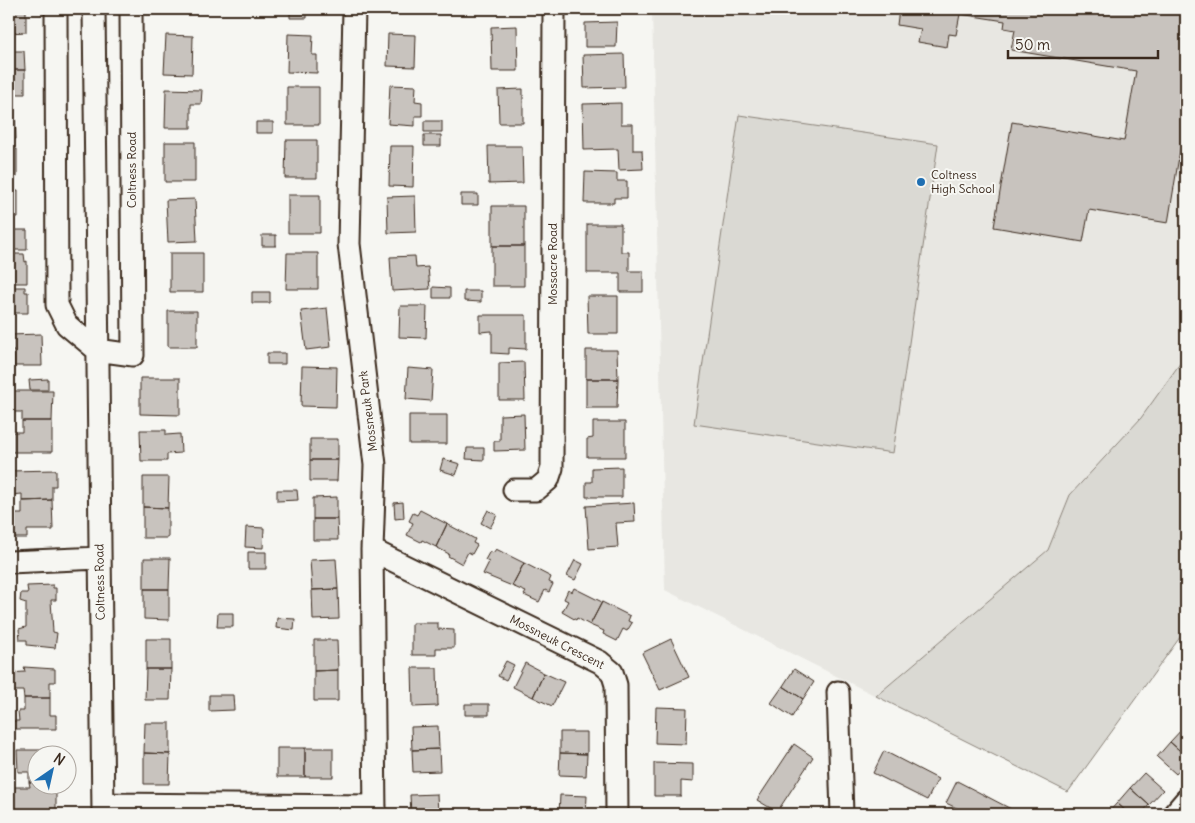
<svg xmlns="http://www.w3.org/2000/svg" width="1195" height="823" viewBox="0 0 1195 823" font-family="Delius,sans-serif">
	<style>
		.built { fill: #e8e7e2 }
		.green { fill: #dad9d3; stroke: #8a8278 }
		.building { fill: #c8c3be; stroke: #3b2a1e }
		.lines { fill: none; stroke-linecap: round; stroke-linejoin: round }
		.minor-casing { stroke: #3b2a1e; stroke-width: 25 }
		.minor { stroke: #f6f6f2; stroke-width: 21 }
		.poi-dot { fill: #1f6fb2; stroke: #f6f6f2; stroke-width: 2 }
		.labels { text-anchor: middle; stroke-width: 4; stroke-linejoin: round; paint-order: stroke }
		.street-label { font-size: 12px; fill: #3b2a1e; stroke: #f6f6f2 }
		.poi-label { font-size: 12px; fill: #3b2a1e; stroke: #f6f6f2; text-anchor: start }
	</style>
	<rect width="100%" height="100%" fill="#f6f6f2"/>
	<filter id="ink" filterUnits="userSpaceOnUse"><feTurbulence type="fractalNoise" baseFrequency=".02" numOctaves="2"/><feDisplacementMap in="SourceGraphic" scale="10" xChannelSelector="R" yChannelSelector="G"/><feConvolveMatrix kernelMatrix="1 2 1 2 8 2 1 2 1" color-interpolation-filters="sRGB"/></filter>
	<g filter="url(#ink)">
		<!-- built -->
		<path class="built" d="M652,9H1186V355L1141,418L1070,495L1048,550L876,696L665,590Z"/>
		<!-- green -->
		<path class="green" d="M739,115L938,144L893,453L694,424Z
			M1186,355V629L1068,792L876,696L1048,550L1070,495L1141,418Z"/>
		<!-- building -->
		<path class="building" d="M9,9H26V32L9,33Z
			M166,9H192V12L166,11Z
			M290,9H307V18H290Z
			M388,9H418V12L388,11Z
			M899,9H1182V11H1186V114L1168,223L1089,210L1083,242L994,227L1012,122L1124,141L1136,71L1011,50L1015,30L1004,28L1005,21L960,14L956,35L949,34L947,47L918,42L921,29L897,25Z
			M617,22L616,47H585V23Z
			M517,26L518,71H492L491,27Z
			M288,34L313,35L312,55H317V73L287,72Z
			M388,34L416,35L415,67L387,66Z
			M166,35L193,36L192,74L164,73Z
			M9,51H24L25,70H9Z
			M624,54L625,87L584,88L583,55Z
			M9,70H25V94H9Z
			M390,85L416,86L415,101L422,102V116H415V126L388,124Z
			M287,87H319V125H287Z
			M166,89L202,90L201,104H191V128H165Z
			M523,89V123H499L498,90Z
			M621,103V124H633V150H642L643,169L619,170L618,149L584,150L583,104Z
			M9,112H15L16,139H9Z
			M424,121H442V132H424Z
			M256,122H273V133H256Z
			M424,135H441V146H424Z
			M286,140H317V178H285Z
			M165,142H195V182H165Z
			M390,146H414L413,187L389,186Z
			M488,146H522L523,183L489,184Z
			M9,149H17V177H9Z
			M585,172L617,173V181H627V198H614V203H584Z
			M9,191H18V217H9Z
			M461,194H478V205H461Z
			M288,195H320V233H288Z
			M415,196L416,232L388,233L387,197Z
			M195,199L197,241L168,242L166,200Z
			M492,206H524V246H492Z
			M587,224H621V252H629V271H643V292H620V273H587Z
			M9,230H27V250H9Z
			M262,235H276V246H262Z
			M492,246H524V286H492Z
			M170,253H203V292H170Z
			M287,253H318V289H286Z
			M9,254H24L25,262L27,261V283H9Z
			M415,256L416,268L428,267L430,289L392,291L390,257Z
			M9,287H25V292H28V313H9Z
			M433,287L450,288V298H433Z
			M464,291H481V302L464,301Z
			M252,292H270V303H252Z
			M587,296H618V334H588Z
			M400,306H427L426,338L399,337Z
			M327,308L331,347L306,350L301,311Z
			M168,311H197V347H168Z
			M480,315H526V349L509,348V354L492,353V331L480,332Z
			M41,334L42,366H14V351H9V335Z
			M586,350H617L618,379H586Z
			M267,353H285V364H267Z
			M524,362L525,400H499V363Z
			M302,366L337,367L336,407L301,406Z
			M408,368L433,370L431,401L406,399Z
			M140,378H180V415L140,414Z
			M48,379V390H30L29,380Z
			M586,379H618L617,408H586Z
			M9,391H53L52,421H22V412H9Z
			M524,414L525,450L494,451V441H500V415Z
			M409,415H447V444H409Z
			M22,421H52V452H9V432H22Z
			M593,422H625V457H587V439L593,438Z
			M140,430H166V435L180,434L181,453L167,454V461H141Z
			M310,439H338V460H310Z
			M467,448H484V460L466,459Z
			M443,459L460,464L456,475L440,470Z
			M310,460H338L337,481H310Z
			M622,467V497H586V482H592V468Z
			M56,470V486H52V500L22,501V494L9,495V471Z
			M143,477H169L168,508L143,507Z
			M277,490H297L298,500L277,501Z
			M337,497V519H313V498Z
			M52,500L53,530H27V538H12V514H22V501Z
			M403,502L404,518L395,519L394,503Z
			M634,503L635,522L616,523L618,547L589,549L586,506Z
			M143,507L168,508V538H143Z
			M420,510L447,524L436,547L422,540L421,542L407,535L413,523L409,521L413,513L417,515Z
			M488,510L497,515L490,528L481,523Z
			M313,519H337L338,540H313Z
			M447,524L475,539L473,543L477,545L472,554L468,552L462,564L448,556L449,554L436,547Z
			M246,527L264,528L263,548L245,547Z
			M496,549L524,563L512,586L483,574L489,562L485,560L490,551L493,553Z
			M248,552H266V569H248Z
			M144,558H170L169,589H144Z
			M336,559L338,589L312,590L310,560Z
			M575,560L583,564L575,580L567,576Z
			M524,563L551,577L549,582L553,584L549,592L545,590L539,602L524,595L526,592L512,586Z
			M53,585V588H56V600H51L53,632L57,633L55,648L27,645V640H20L19,629L26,627V603L20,601L21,593H28L27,586Z
			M574,588L602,602L590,625L577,618L576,620L562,612L568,601L564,599L568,590L572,592Z
			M144,589H169V620L144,619Z
			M338,589L339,619L313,620L312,590Z
			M602,602L630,616L628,621L632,623L627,631L623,629L617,641L603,634L604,631L590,625Z
			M218,613H233V627H217Z
			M277,618L295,619L294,630L276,628Z
			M412,623H438V629L454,630V648H436V655H412Z
			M146,639H171V669H146Z
			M671,639L689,677L660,690L642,653Z
			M314,640H337L338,670L314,671Z
			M506,661L514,665L506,680L498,676Z
			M525,663L544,673L533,697L513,687Z
			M24,667L55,669V682H50V698H24L23,691H9V673L25,672Z
			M412,668H437L438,706L413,707Z
			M146,669H171L170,700H145Z
			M794,669L814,682L803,699L783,686Z
			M338,670V701H314V671Z
			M544,673L564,682L552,706L533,697Z
			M783,686L803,699L792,717L771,703Z
			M209,695H233L234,710L209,711Z
			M24,698H50V715H56V729H13V721H19L18,711H24Z
			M465,704H489V715H465Z
			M656,707L687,708L686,744L655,743Z
			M145,723H170V754L144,753Z
			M438,726L439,749L412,750L411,727Z
			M1184,727L1186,729V756L1170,742Z
			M560,732H587V754L560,753Z
			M1170,742L1186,756V762L1176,774L1157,757Z
			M794,744L813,757L777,812L757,800Z
			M277,748H305V777H277Z
			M305,748H333V777H305Z
			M439,749L440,771L413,772L412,750Z
			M17,750H56V756H38V782H29V772H18Z
			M884,751L938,779L927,800L873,773Z
			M144,753L170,754L169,784H144Z
			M560,753L587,754L586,776L559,775Z
			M654,763L693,764V782L681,781V796H654Z
			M1144,773L1163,790L1149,805L1130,788Z
			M957,781L1011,809L1008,814H969L946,803Z
			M29,782H38V786H56V809H14V787H30Z
			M1130,788L1149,805L1141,814H1129L1117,803Z
			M437,794L438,814H411L410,795Z
			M560,795L587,796L586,814H559Z
			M1117,803L1129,814H1107Z"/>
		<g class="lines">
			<defs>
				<path id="minor" d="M56,9L57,305L67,325L97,350L133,355L131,9
					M94,9L103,814
					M354,9L349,244L375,465L372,550L375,814
					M514,490H536L548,480L552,468L554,9
					M372,550L600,662L612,672L616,685L617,814
					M9,562L100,558
					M838,692L842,814
					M103,804L375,806
					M1174,814L1186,800"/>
			</defs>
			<!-- minor casing -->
			<use href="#minor" class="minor-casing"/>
			<!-- minor -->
			<use href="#minor" class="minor"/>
		</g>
	</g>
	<!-- markers -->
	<circle class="poi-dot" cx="921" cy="182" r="5"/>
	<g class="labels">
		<!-- street labels -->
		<g class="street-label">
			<text transform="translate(132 170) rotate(-90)" y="4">Coltness Road</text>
			<text transform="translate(553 264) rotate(-90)" y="4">Mossacre Road</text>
			<text transform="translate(368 411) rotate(-97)" y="4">Mossneuk Park</text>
			<text transform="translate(100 582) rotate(-91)" y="4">Coltness Road</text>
			<text transform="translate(557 642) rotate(27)" y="4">Mossneuk Crescent</text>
		</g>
		<!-- poi labels -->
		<g class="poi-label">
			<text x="931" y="179">Coltness<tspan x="931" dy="14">High School</tspan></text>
		</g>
	</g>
	<!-- margin -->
	<rect width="1195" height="823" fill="none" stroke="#f6f6f2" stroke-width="30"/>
	<rect x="15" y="15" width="1165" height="793" fill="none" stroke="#3b2a1e" stroke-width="2" filter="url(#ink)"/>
	<!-- north arrow -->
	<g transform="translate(52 770) rotate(34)"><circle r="24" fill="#f6f6f2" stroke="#aba49d"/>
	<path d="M0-4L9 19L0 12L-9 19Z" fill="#1f6fb2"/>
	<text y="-8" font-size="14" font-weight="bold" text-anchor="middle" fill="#3b2a1e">N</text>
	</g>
	<!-- scale -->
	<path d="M1008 50v8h150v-8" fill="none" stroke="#3b2a1e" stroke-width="2.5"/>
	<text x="1015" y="50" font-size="15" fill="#3b2a1e" stroke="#f6f6f2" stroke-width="4" paint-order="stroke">50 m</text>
</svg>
